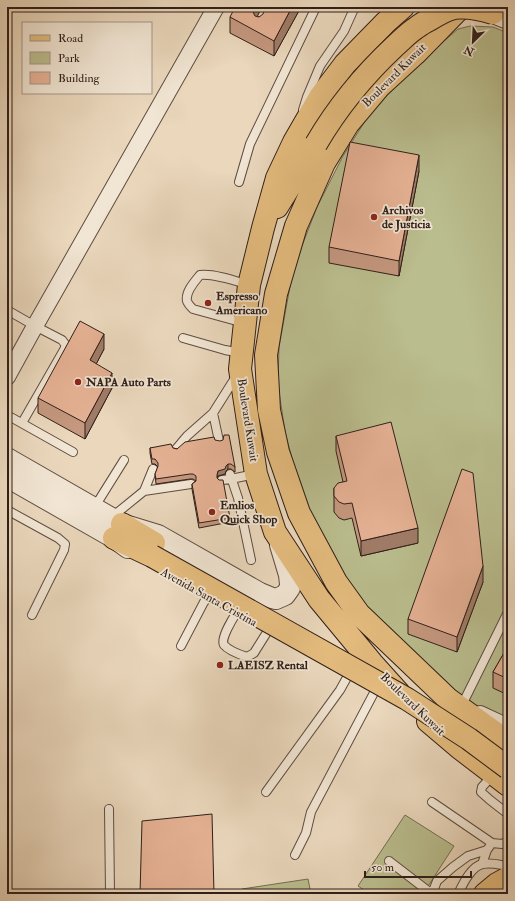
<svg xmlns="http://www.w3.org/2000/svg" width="515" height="901" viewBox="0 0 515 901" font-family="'IM FELL Double Pica',serif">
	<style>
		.green { fill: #babd8e; stroke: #746e54 }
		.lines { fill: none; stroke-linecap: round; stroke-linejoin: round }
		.service-casing { stroke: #5e4d42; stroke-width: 10 }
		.minor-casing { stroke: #5e4d42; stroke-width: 18 }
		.tertiary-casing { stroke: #5e4d42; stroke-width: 22 }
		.primary-casing { stroke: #2f1f19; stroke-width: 24 }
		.trunk-casing { stroke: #2f1f19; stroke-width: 24 }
		.service { stroke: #f1e5d3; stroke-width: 8 }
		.minor { stroke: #f1e5d3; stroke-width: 16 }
		.tertiary { stroke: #f1e5d3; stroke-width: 20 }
		.primary { stroke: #e5bc7e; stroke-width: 22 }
		.trunk { stroke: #e5bc7e; stroke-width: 22 }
		.primary-bridge-casing { stroke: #2f1f19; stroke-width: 24; stroke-linecap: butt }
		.primary-bridge { stroke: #e5bc7e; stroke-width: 22 }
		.wall { fill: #c5987f; stroke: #2f1f19 }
		.shaded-wall { fill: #a07c68; stroke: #2f1f19 }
		.building { fill: #e5b194; stroke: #2f1f19 }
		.poi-dot { fill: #8f2418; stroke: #f1e5d3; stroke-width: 1.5 }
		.labels { text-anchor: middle; stroke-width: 3.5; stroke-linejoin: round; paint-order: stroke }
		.street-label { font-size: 12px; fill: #2f1f19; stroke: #f1e5d3 }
		.poi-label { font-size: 12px; font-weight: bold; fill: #2f1f19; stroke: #f1e5d3; text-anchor: start }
	</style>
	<rect width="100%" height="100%" fill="#ead7bc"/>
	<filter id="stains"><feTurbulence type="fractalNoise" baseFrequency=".005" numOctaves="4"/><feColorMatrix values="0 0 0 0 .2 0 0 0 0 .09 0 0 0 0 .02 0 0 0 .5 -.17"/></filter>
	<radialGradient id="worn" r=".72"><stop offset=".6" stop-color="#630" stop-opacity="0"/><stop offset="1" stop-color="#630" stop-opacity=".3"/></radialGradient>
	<!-- green -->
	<path class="green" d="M470,26L493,27L508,33V722L451,695L367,612L330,559L301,495L285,431L278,385L279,347L291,281L302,246L317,207L343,156L372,110L430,53L458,29Z
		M405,815L454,846L423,894H370L358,886Z
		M308,879L311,894H243L242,889Z"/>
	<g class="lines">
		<defs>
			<path id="service" d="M303,110L307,97L320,66L344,31L353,11V7
				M239,182L250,144L316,7
				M7,310L35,326L62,340L65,344V348L22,423
				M244,323L193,309C191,307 188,304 187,301C185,292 195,281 200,275C213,273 236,281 249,285
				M183,338L225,350L241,353
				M213,413L219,441
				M7,415L73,452
				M176,449L187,436L213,413L237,375
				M230,474L238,498L251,560
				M222,480L231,479L255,474
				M144,491L191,484
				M94,508L124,460
				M7,510L58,538L65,544L64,550L32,615
				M112,517L144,491L153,469
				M237,612C233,618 220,639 224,645C228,650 241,655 247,657L254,653L269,629
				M181,646L204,602L209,597
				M462,705L508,612
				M493,775L482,787L481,792L490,800L508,814
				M266,792L340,690L350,672
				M432,802L492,843
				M109,809L110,894
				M295,855L306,833L311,812L377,687
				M389,861L432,894
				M482,864L487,850L492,843L502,844L508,841
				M432,894L437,881L453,867L468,856L487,850
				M458,894C463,884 471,866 483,864C491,862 500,865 508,866"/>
			<path id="minor" d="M7,377L35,326L216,7
				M480,714L508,727"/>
			<path id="tertiary" d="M493,13L508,19
				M7,458L122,524L158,535L260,593L272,598L276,599L285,595L290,588V584L289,575L280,545
				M7,477L114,538L128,548"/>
			<path id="primary" d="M461,7L415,54L379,87L348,124L324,163L296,226L276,294L266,355L269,410L278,452L299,513L336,582L359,614L448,699L508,742
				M277,207L316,144
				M122,524L154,543
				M114,538L152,556
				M399,693L372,663L319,599L275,532L256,474L240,369L249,285L263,228L277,178L294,142L320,97L345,64L386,22L403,7
				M428,721L461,749L508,785"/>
			<path id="trunk" d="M485,894L497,884L508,878"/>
		</defs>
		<!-- service casing -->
		<use href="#service" class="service-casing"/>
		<!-- minor casing -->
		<use href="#minor" class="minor-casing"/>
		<!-- tertiary casing -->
		<use href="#tertiary" class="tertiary-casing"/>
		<!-- primary casing -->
		<use href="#primary" class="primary-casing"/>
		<!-- trunk casing -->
		<use href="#trunk" class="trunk-casing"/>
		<!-- service -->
		<use href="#service" class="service"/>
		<!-- minor -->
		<use href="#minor" class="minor"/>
		<!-- tertiary -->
		<use href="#tertiary" class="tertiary"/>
		<!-- primary -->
		<use href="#primary" class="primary"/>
		<!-- trunk -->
		<use href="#trunk" class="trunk"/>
		<defs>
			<path id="primary-bridge" d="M316,144C337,108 364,75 395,46C402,40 408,33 416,28C420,25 424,22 429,20C437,15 445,10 454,8C467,6 480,9 493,13
				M152,556L407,699L469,739L508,768"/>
		</defs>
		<!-- primary-bridge casing -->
		<use href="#primary-bridge" class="primary-bridge-casing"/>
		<!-- primary-bridge -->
		<use href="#primary-bridge" class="primary-bridge"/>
	</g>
	<!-- wall -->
	<path class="wall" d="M301,7L274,56L230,33V17H259Z
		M419,171L399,276L329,263V247Z
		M104,349L96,364L112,388L85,439L38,413V398Z
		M336,436L418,543L361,556L352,518L344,520L339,518L334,512V488L343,482L336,451Z
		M215,440L235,467V472L231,469H228L226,471L225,474L218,476L217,478L230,518V522L199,528L192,489V484L196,481L193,479H190L156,484L155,474L158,467L155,464H152L150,453V448H173L177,449Z
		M483,582L457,652L408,634V619Z
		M508,646V695L493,688V672Z"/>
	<!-- shaded-wall -->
	<path class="shaded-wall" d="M254,7H262L253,25V12Z
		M292,7H301L274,56V41Z
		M419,155V171L399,276V261Z
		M104,334V349L90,376V360Z
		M112,373V388L85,439V423Z
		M228,464V469L226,471L225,474L218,476L217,480V475L218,471Z
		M418,528V543L361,556V541Z
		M483,566V582L457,652V637Z"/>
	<!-- building -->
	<path class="building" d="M235,7H254L253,12L255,16L259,17L263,14L266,7H292L274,41L230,17Z
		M350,142L419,155L399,261L329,247Z
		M80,321L104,334L90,360L112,373L85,423L38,398Z
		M391,422L418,528L361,541L352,503L344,504L339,502L334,496V488L338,483L347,481L336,436Z
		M224,435H229L235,467L231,464H228L226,466L225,469L218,471L217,475V478L219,480H223L230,518L199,523L192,484L196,481V476L193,474H190L156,479L155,474L158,466V463L155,459H152L150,448L171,444L173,448L177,449L185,442L214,437L215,440L220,441L223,440Z
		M462,469L473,473L483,566L457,637L408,619Z
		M508,646V679L493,672Z
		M212,814L214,894H140L142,821Z"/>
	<!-- markers -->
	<g class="poi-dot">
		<circle cx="374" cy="217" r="4"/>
		<circle cx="208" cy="303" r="4"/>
		<circle cx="78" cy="382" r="4"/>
		<circle cx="212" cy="512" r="4"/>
		<circle cx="220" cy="665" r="4"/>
	</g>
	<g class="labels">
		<!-- street labels -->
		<g class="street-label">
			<text transform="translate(394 75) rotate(-45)" y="4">Boulevard Kuwait</text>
			<text transform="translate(248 420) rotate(81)" y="4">Boulevard Kuwait</text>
			<text transform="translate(209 597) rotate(29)" y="4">Avenida Santa Cristina</text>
			<text transform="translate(413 704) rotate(44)" y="4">Boulevard Kuwait</text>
		</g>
		<!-- poi labels -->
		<g class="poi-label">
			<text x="382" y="214">Archivos<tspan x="382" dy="14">de Justicia</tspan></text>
			<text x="216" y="300">Espresso<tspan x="216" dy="14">Americano</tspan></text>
			<text x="86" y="386">NAPA Auto Parts</text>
			<text x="220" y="509">Emlios<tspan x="220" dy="14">Quick Shop</tspan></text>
			<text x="228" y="669">LAEISZ Rental</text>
		</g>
	</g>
	<!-- margin -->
	<rect width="515" height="901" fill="none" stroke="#ead7bc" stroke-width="24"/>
	<rect x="8" y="8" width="499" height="885" fill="none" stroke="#2f1f19" stroke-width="2"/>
	<rect x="12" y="12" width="491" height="877" fill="none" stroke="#2f1f19"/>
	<!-- legend -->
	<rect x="22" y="22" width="130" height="72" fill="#f1e5d3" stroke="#a39689"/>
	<rect x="30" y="35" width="20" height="6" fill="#e5bc7e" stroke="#a39689"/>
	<text x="58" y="42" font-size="12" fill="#2f1f19">Road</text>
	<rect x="30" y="52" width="20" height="12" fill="#babd8e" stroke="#a39689"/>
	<text x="58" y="62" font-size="12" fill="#2f1f19">Park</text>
	<rect x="30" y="72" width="20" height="12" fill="#e5b194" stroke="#a39689"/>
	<text x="58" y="82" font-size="12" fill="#2f1f19">Building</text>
	<!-- north arrow -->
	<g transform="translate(473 42) rotate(204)" stroke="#f1e5d3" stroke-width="3" paint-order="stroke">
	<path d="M0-3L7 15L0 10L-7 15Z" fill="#2f1f19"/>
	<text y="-6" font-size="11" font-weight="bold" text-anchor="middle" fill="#2f1f19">N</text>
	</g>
	<!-- scale -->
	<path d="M365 871v6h106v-6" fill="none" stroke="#2f1f19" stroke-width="2"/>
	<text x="371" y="871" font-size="12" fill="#2f1f19" stroke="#f1e5d3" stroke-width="3" paint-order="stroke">50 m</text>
	<rect width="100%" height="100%" filter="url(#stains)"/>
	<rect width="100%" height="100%" fill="url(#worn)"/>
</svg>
